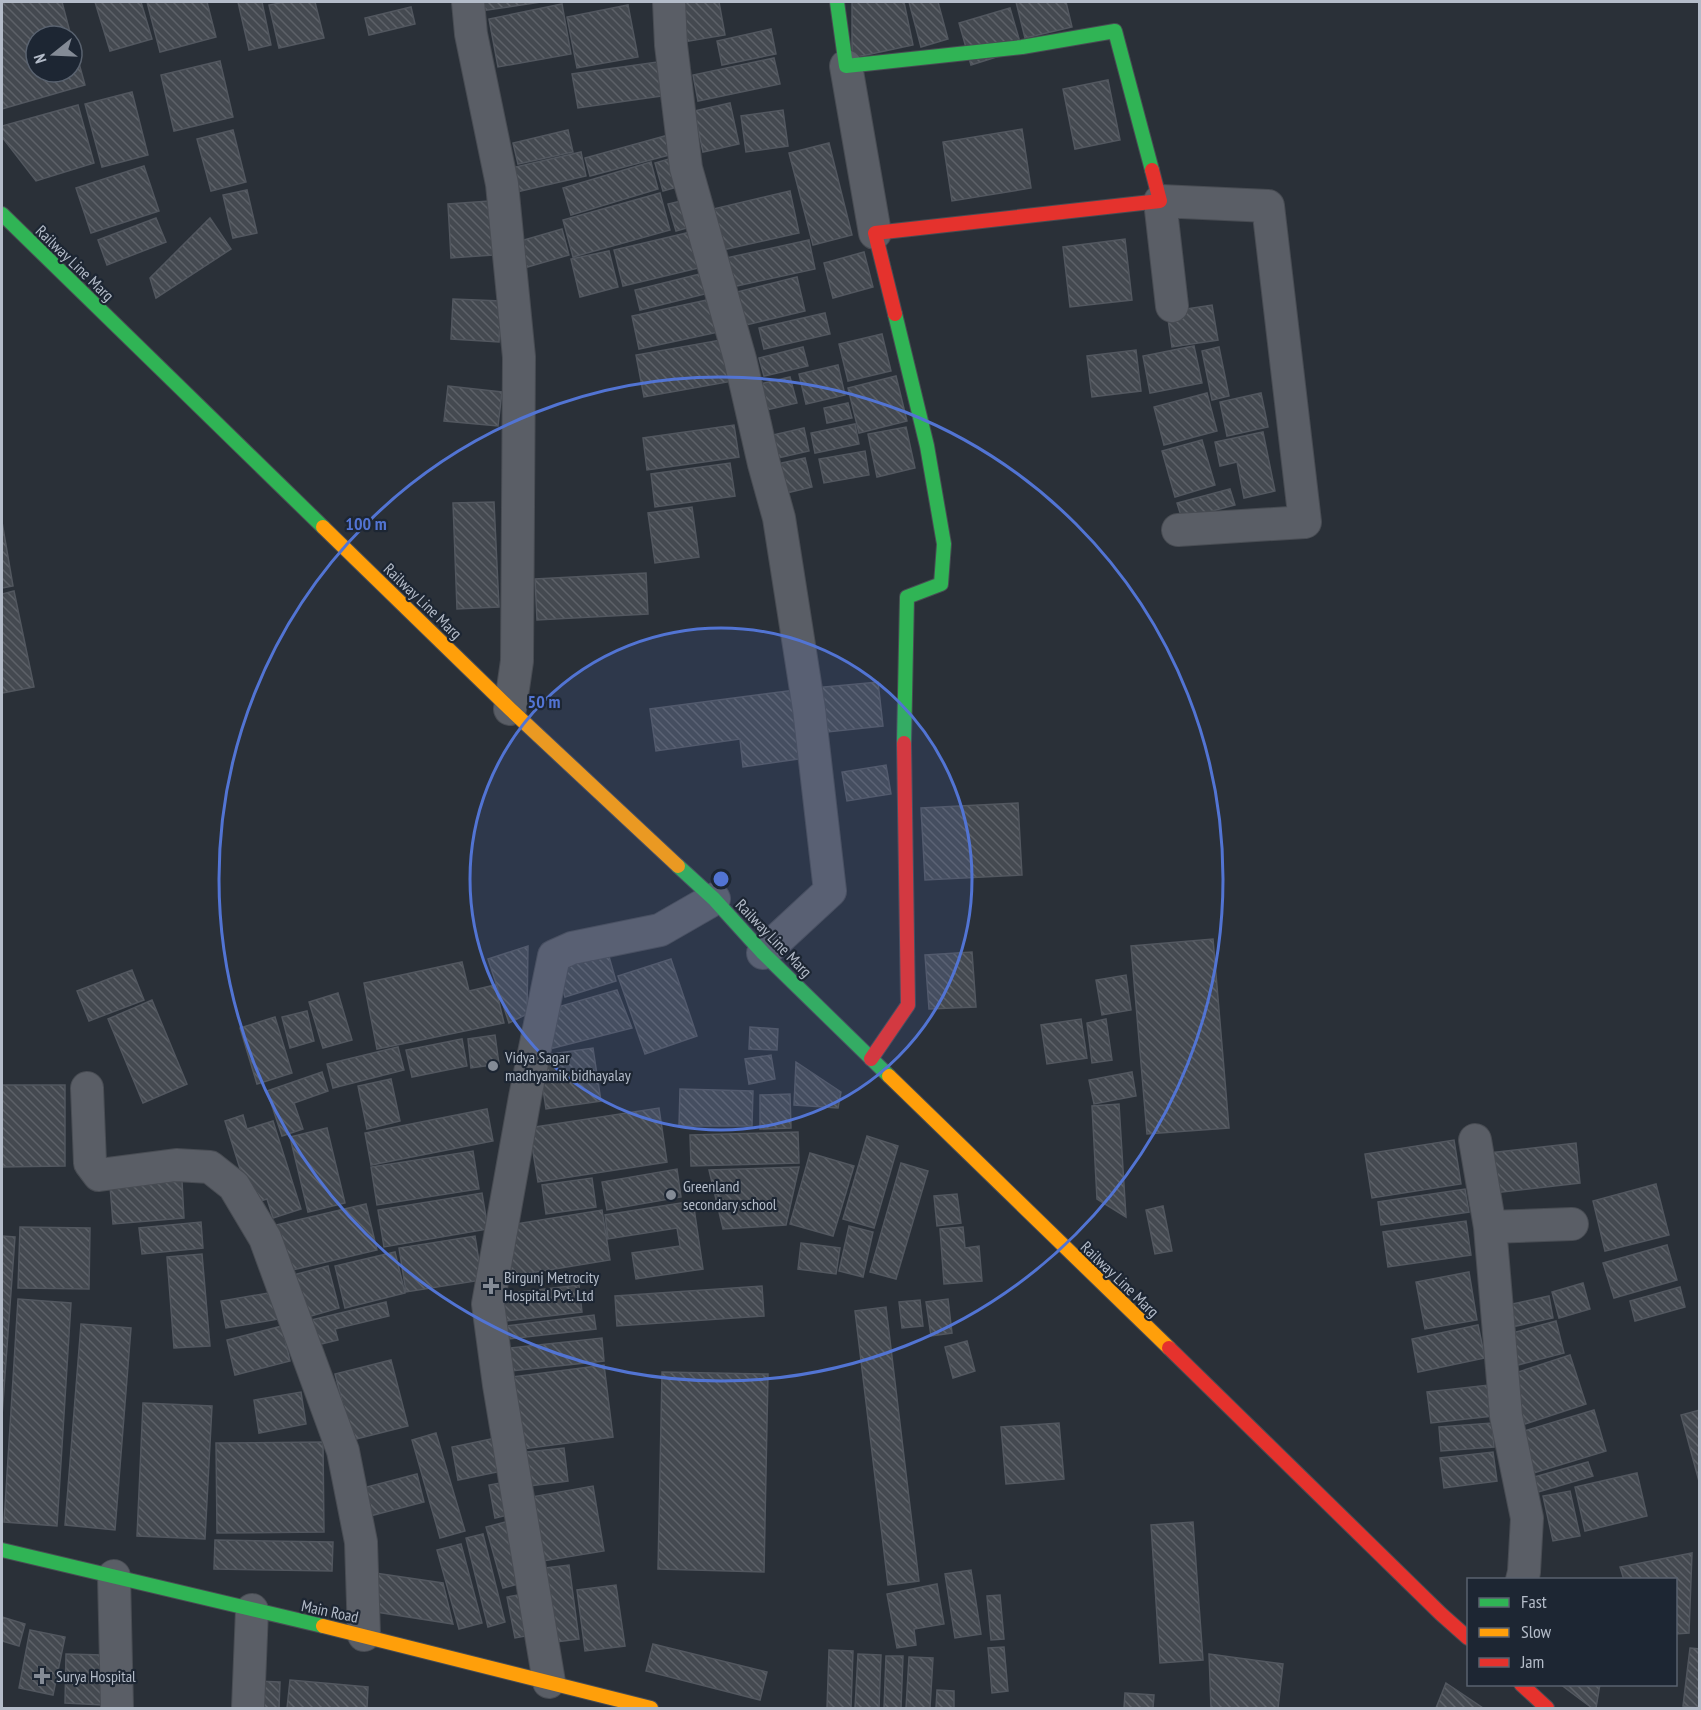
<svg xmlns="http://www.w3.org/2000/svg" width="1701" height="1710" viewBox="0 0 1701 1710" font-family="'PT Sans Narrow',sans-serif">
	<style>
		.building { fill: url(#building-back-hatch); stroke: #52575f; stroke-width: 1.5 }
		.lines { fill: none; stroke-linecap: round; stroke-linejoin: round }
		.street-casing { stroke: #484c53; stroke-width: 34 }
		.fast-casing { stroke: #484c53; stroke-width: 16 }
		.slow-casing { stroke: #484c53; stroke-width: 16 }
		.jam-casing { stroke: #484c53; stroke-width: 16 }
		.street { stroke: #5a5e66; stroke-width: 32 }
		.fast { stroke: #30b455; stroke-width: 14 }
		.slow { stroke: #ff9f0a; stroke-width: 14 }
		.jam { stroke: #e5322d; stroke-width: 14 }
		.ring { fill: none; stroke: #5274d3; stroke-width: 3 }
		.poi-dot { fill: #848b96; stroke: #1d2633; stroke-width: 2 }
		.labels { text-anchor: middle; stroke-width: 4.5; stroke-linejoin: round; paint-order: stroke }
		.street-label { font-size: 16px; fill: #b4bcc9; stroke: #1d2633 }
		.poi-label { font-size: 16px; fill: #b4bcc9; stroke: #1d2633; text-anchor: start }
		.centre { fill: #5274d3; stroke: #1d2633; stroke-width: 3 }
		.ring-label { font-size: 18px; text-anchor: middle; font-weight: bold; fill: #5274d3; stroke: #1d2633; stroke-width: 4.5; stroke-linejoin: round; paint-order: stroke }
	</style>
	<defs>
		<pattern id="building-back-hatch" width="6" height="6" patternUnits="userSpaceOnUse" patternTransform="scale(1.5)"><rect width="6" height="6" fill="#444950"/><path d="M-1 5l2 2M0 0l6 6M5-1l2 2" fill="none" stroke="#5d6168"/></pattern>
	</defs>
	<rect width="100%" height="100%" fill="#2a3038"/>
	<!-- building -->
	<path class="building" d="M2,2H62L71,36H36V72H72V38L85,85L2,109Z
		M95,2H141L152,39L110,51Z
		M147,2H207L216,37L160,52Z
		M238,2H262L271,45L249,50Z
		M285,2H315L324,38L279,48L269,5Z
		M480,2H541L481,11Z
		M678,2H719L725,35L684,42Z
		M852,2H904L913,45L852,58Z
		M909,2H938L948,39L921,47Z
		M1016,2H1066L1072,27L1025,38Z
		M562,4L571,54L498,67L489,19Z
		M628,5L638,57L577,68L567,17Z
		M411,7L415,24L369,35L365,18Z
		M1010,8L1022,49L971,65L959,23Z
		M771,29L776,54L722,65L717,41Z
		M774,58L780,84L698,101L693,75Z
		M220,61L233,117L174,131L161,75Z
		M657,62L661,96L578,108L572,74Z
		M1108,80L1120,140L1075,149L1063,89Z
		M132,92L148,155L102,167L85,104Z
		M730,103L739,144L703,152L694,111Z
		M78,105L94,163L36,181L2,137V126Z
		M783,110L788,146L746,152L741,116Z
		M1022,129L1031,188L952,201L943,142Z
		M233,130L246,182L211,191L197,139Z
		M568,130L573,152L518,164L513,143Z
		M672,134L677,153L590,176L585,158Z
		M829,143L852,235L813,245L789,153Z
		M581,152L586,176L512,193L507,169Z
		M676,157L684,185L663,191L655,163Z
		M651,162L658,189L571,215L563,188Z
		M144,166L159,211L91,233L76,188Z
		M247,190L257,233L233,238L223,195Z
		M790,191L799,233L718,251L709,210Z
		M660,193L670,230L573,257L563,220Z
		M690,199L697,225L676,231L668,204Z
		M489,201L493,255L451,258L448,204Z
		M156,218L166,242L107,265L98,240Z
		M210,218L231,249L156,298L150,278Z
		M562,229L569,255L524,268L517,242Z
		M699,230L707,266L623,286L614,250Z
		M1125,239L1132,300L1070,307L1063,247Z
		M809,240L815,269L732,287L726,258Z
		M609,251L618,287L580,297L571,259Z
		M864,252L873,287L833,298L824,263Z
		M704,273L709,293L640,310L635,290Z
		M797,277L805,311L737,327L729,294Z
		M721,297L728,330L639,349L632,316Z
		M453,299L501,301L499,342L451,339Z
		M1212,305L1218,340L1172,347L1167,312Z
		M825,313L830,334L764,349L759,328Z
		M882,334L891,371L848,381L839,344Z
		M726,339L733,381L644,397L636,355Z
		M1194,346L1202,383L1150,393L1143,356Z
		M803,347L808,366L764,376L759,358Z
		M1219,347L1229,396L1212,400L1202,351Z
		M1136,350L1141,391L1092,397L1087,356Z
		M838,365L845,395L806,404L799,374Z
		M896,376L907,421L859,433L848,388Z
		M790,377L797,403L762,411L756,385Z
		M448,386L502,392L498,426L444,421Z
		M1207,393L1217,431L1164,445L1154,407Z
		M1261,393L1268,427L1227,436L1220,402Z
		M848,403L852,418L827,423L824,408Z
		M855,424L859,444L815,453L811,433Z
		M734,425L739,457L647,470L643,438Z
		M906,427L915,468L877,477L868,434Z
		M804,428L809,451L769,460L764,437Z
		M1263,432L1275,491L1244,498L1237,462L1220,466L1215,442Z
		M1202,440L1215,485L1175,497L1162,451Z
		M865,451L869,475L824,483L819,459Z
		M805,458L812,487L778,495L772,465Z
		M730,463L735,496L655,507L651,474Z
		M1230,489L1235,505L1182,519L1177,503Z
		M494,502L499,607L457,609L453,503Z
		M692,507L699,557L655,563L648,513Z
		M2,522L13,586L2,588Z
		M646,573L648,614L537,620L535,579Z
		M14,591L34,687L2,693V594Z
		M878,682L883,726L818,733L814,688Z
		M795,690L805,758L743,767L740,739L656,751L650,709Z
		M886,765L891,794L847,801L842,772Z
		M1018,803L1022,875L925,880L921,808Z
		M1213,939L1229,1128L1147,1134L1131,946Z
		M528,946L527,1014L509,1023L488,959Z
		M606,946L616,981L565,997L554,962Z
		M972,952L976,1007L929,1009L925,955Z
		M671,959L697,1036L645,1054L618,976Z
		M462,962L469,991L495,985L504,1023L377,1049L364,983Z
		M132,970L144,1000L89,1021L77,991Z
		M1126,975L1131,1010L1102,1015L1096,980Z
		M617,990L632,1028L550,1049L561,1006Z
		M338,993L352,1040L323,1048L309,1002Z
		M152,1000L187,1084L143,1103L108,1019Z
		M307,1011L314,1041L290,1048L282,1017Z
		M275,1017L292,1073L257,1084L240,1028Z
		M1081,1019L1087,1058L1047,1064L1041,1025Z
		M1106,1019L1112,1060L1092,1063L1087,1023Z
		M750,1027L778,1029L777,1050L749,1049Z
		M495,1035L499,1064L471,1068L468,1039Z
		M462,1039L467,1066L412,1077L406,1050Z
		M398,1047L404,1070L333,1088L327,1064Z
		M593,1048L601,1101L546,1109L538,1056Z
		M771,1055L775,1079L749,1084L745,1059Z
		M796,1062L841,1092L838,1108L794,1105Z
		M322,1072L328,1091L294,1103L303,1129L282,1136L267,1091Z
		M1132,1072L1136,1096L1094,1104L1089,1080Z
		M391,1079L400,1121L367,1129L358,1086Z
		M2,1085H65V1166L2,1167Z
		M680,1089L753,1091L752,1126H679Z
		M790,1094L791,1128L760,1129V1095Z
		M1119,1104L1126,1217L1097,1199L1092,1106Z
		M659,1108L667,1162L538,1182L529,1128Z
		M487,1109L493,1141L371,1165L365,1133Z
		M243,1115L247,1129L273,1121L301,1209L273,1218L267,1199L251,1204L225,1121Z
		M327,1128L345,1203L308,1212L290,1137Z
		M798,1132L799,1163L691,1166L690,1135Z
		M867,1136L898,1146L874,1228L843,1219Z
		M1454,1140L1461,1184L1372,1198L1365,1154Z
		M1576,1143L1580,1183L1494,1193L1489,1153Z
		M473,1151L479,1189L377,1205L371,1167Z
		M810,1153L854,1166L833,1236L790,1224Z
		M901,1163L928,1171L896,1279L870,1272Z
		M799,1167L786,1225L723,1229L709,1170Z
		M677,1169L681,1197L607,1210L602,1182Z
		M592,1178L596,1207L546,1214L542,1185Z
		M182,1181L184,1218L113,1224L110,1186Z
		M1656,1184L1669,1235L1605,1251L1593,1201Z
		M1465,1189L1469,1212L1381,1225L1378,1202Z
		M482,1193L488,1229L384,1247L378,1210Z
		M957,1194L961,1223L937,1226L934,1196Z
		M693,1201L703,1269L636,1279L632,1253L680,1246L677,1228L608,1239L605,1215Z
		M366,1204L377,1250L288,1271L276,1225Z
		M1163,1206L1172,1251L1155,1254L1146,1210Z
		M602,1210L610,1260L512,1276L503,1226Z
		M1466,1221L1471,1255L1388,1267L1383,1232Z
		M201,1222L203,1248L142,1254L139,1228Z
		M849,1226L873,1232L863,1277L839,1271Z
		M20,1227L90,1228L89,1289L18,1288Z
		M963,1227L965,1248L979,1246L982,1281L944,1284L940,1229Z
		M2,1236L15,1237L2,1416Z
		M475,1236L482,1280L406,1292L399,1248Z
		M801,1243L840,1248L836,1274L798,1269Z
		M1667,1245L1677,1280L1614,1298L1603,1263Z
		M395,1252L405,1293L345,1308L335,1266Z
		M202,1254L210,1346L174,1348L167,1257Z
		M328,1266L339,1308L304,1318L293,1275Z
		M1469,1272L1477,1320L1425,1329L1416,1282Z
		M1583,1283L1590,1309L1559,1318L1552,1292Z
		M579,1285L582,1312L497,1322L494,1295Z
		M762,1286L764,1316L617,1326L615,1296Z
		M1680,1287L1685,1307L1635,1321L1630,1301Z
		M274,1292L279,1319L226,1328L221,1301Z
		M1549,1296L1553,1318L1507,1328L1503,1306Z
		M18,1299L71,1303L57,1526L4,1522Z
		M948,1299L952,1333L931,1336L926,1302Z
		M920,1300L923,1326L902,1328L899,1302Z
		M386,1302L389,1316L335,1329L338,1340L313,1346L307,1321Z
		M886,1307L919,1581L888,1585L855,1311Z
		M594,1315L596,1329L499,1340L497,1327Z
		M1556,1321L1564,1353L1514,1366L1505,1335Z
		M81,1324L131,1328L115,1530L65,1525Z
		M1478,1325L1485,1358L1418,1372L1412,1339Z
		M282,1326L290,1361L235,1375L227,1340Z
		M602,1338L604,1361L502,1372L500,1349Z
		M967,1341L975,1371L953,1378L945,1347Z
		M1570,1355L1586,1404L1525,1424L1509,1375Z
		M391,1360L408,1426L352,1440L335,1374Z
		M604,1365L613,1437L515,1450L505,1378Z
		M662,1372L768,1374L764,1572L658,1569Z
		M1489,1385L1493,1416L1431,1423L1427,1392Z
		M301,1392L306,1424L259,1433L254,1400Z
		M143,1403L212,1406L205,1539L137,1536Z
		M1594,1410L1606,1451L1530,1474L1517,1433Z
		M1700,1410V1485L1681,1415Z
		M1059,1423L1064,1479L1006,1484L1001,1427Z
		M1492,1423L1494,1447L1441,1451L1439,1427Z
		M436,1433L465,1531L440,1538L412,1440Z
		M501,1437L507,1470L458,1480L452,1447Z
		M323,1442L324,1532L217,1533L216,1443Z
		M564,1448L568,1481L522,1487L518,1453Z
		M1493,1452L1497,1481L1444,1488L1440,1458Z
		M1588,1462L1593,1476L1538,1492L1534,1477Z
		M1637,1473L1647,1516L1585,1531L1575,1487Z
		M417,1474L424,1502L370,1516L363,1488Z
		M511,1481L517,1513L495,1518L489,1485Z
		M593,1486L604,1551L531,1563L520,1499Z
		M1570,1491L1580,1536L1553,1541L1543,1496Z
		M513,1520L530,1581L503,1588L486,1527Z
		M1193,1522L1203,1660L1160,1663L1151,1525Z
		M483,1534L505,1622L488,1627L466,1538Z
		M215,1540L333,1542L332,1571L214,1569Z
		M461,1544L482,1623L459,1629L437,1550Z
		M1692,1553L1689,1633L1676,1634V1580H1624L1620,1567Z
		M569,1565L579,1639L548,1643L537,1569Z
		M971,1570L981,1634L955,1638L945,1574Z
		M375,1573L443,1583L453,1624L370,1611Z
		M937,1584L944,1624L914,1629L916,1645L897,1648L887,1594Z
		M616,1585L625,1646L585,1651L577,1590Z
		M529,1593L537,1634L515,1638L507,1597Z
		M1000,1595L1004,1639L991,1640L987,1596Z
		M2,1617L25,1624L19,1646L2,1641Z
		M30,1630L65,1637L53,1695L19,1688Z
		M653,1644L767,1672L760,1700L646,1671Z
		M1004,1647L1008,1691L992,1693L988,1648Z
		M1690,1648L1700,1649V1708L1683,1706Z
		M829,1650L853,1651L851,1708H827Z
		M66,1654L103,1655L102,1705L65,1703Z
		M858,1654L881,1655L879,1708H855Z
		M1209,1654L1283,1664L1278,1708H1211Z
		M886,1656H903L901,1708H884Z
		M909,1657L933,1658L930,1708H906Z
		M290,1680L368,1687L367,1708H287Z
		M256,1681L280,1682L279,1708H255Z
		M1446,1683L1483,1708H1436Z
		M1560,1684H1600L1596,1708H1592Z
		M937,1690L954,1691V1708H936Z
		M1125,1693L1154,1695L1153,1708H1124Z"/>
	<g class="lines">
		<defs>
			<path id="street" d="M468,2L471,34L502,184L519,357L517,661L510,709
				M669,2L671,45L686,168L740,359L764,464L779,518L809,709L830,891L763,953
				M846,66L875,233
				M1172,306L1160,201L1268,206L1305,522L1178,530
				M87,1088L90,1163L99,1175L176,1165L210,1167L234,1186L265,1238L343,1451L361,1542L364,1635
				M1475,1140L1490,1227L1506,1416L1527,1518L1524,1572L1522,1580
				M1490,1227L1572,1224
				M114,1576L117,1708
				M549,1682L499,1385L488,1304L525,1097L554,956L572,948L660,930L714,899
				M248,1708L252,1610"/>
			<path id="fast" d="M837,2L846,66L1022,47L1115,31L1152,170
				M2,214L323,527
				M895,314L927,446L944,544L941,584L907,597L904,743
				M678,866L714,899L763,953L889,1076
				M2,1550L323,1626"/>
			<path id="slow" d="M323,527L510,709L678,866
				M889,1076L1169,1348
				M323,1626L651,1708"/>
			<path id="jam" d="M895,314L875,233L1160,201L1152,170
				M871,1059L908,1005L904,743
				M1169,1348L1441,1614L1468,1638
				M1521,1684L1547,1708"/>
		</defs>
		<!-- street casing -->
		<use href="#street" class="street-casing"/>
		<!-- fast casing -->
		<use href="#fast" class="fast-casing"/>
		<!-- slow casing -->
		<use href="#slow" class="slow-casing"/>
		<!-- jam casing -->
		<use href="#jam" class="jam-casing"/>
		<!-- street -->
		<use href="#street" class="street"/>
		<!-- fast -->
		<use href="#fast" class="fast"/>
		<!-- slow -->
		<use href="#slow" class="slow"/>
		<!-- jam -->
		<use href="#jam" class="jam"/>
	</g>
	<!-- distance rings -->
	<circle cx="721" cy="879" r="251" fill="#5274d3" fill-opacity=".12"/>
	<g class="ring">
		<circle cx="721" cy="879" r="251"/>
		<circle cx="721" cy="879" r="502"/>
	</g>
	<!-- markers -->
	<g class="poi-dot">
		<circle cx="493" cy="1066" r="6"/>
		<circle cx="671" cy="1195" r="6"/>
		<path d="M488 1277h6v6h6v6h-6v6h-6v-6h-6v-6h6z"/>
		<path d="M39 1667h6v6h6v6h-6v6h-6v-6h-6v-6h6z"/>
	</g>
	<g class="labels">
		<!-- street labels -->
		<g class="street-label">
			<text transform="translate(75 263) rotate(44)" y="6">Railway Line Marg</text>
			<text transform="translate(423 601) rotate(44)" y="6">Railway Line Marg</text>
			<text transform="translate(774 938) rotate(46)" y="6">Railway Line Marg</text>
			<text transform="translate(1120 1279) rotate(44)" y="6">Railway Line Marg</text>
			<text transform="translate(330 1611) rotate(12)" y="6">Main Road</text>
		</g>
		<!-- poi labels -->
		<g class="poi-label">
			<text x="505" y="1063">Vidya Sagar<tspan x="505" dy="18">madhyamik bidhayalay</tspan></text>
			<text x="683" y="1192">Greenland<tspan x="683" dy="18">secondary school</tspan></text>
			<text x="504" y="1283">Birgunj Metrocity<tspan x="504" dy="18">Hospital Pvt. Ltd</tspan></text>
			<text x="56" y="1682">Surya Hospital</text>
		</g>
	</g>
	<circle cx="721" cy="879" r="9" class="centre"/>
	<g class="ring-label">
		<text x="366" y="530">100 m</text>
		<text x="544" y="708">50 m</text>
	</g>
	<!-- border -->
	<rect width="1701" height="1710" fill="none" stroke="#b4bcc9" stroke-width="6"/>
	<!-- legend -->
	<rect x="1467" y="1578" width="210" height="108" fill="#1d2633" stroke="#59626f" stroke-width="1.5"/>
	<rect x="1479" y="1598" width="30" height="9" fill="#30b455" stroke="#59626f" stroke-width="1.5"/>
	<text x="1521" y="1608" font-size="18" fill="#b4bcc9">Fast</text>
	<rect x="1479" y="1628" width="30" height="9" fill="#ff9f0a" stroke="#59626f" stroke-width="1.5"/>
	<text x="1521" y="1638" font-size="18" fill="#b4bcc9">Slow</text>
	<rect x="1479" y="1658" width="30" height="9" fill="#e5322d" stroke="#59626f" stroke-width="1.5"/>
	<text x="1521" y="1668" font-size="18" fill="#b4bcc9">Jam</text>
	<!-- north arrow -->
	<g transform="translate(54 54) rotate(252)"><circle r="28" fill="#1d2633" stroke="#59626f" stroke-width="1.5"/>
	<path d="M0-4.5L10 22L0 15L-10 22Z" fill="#848b96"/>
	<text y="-9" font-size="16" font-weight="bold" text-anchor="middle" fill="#b4bcc9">N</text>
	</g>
</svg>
